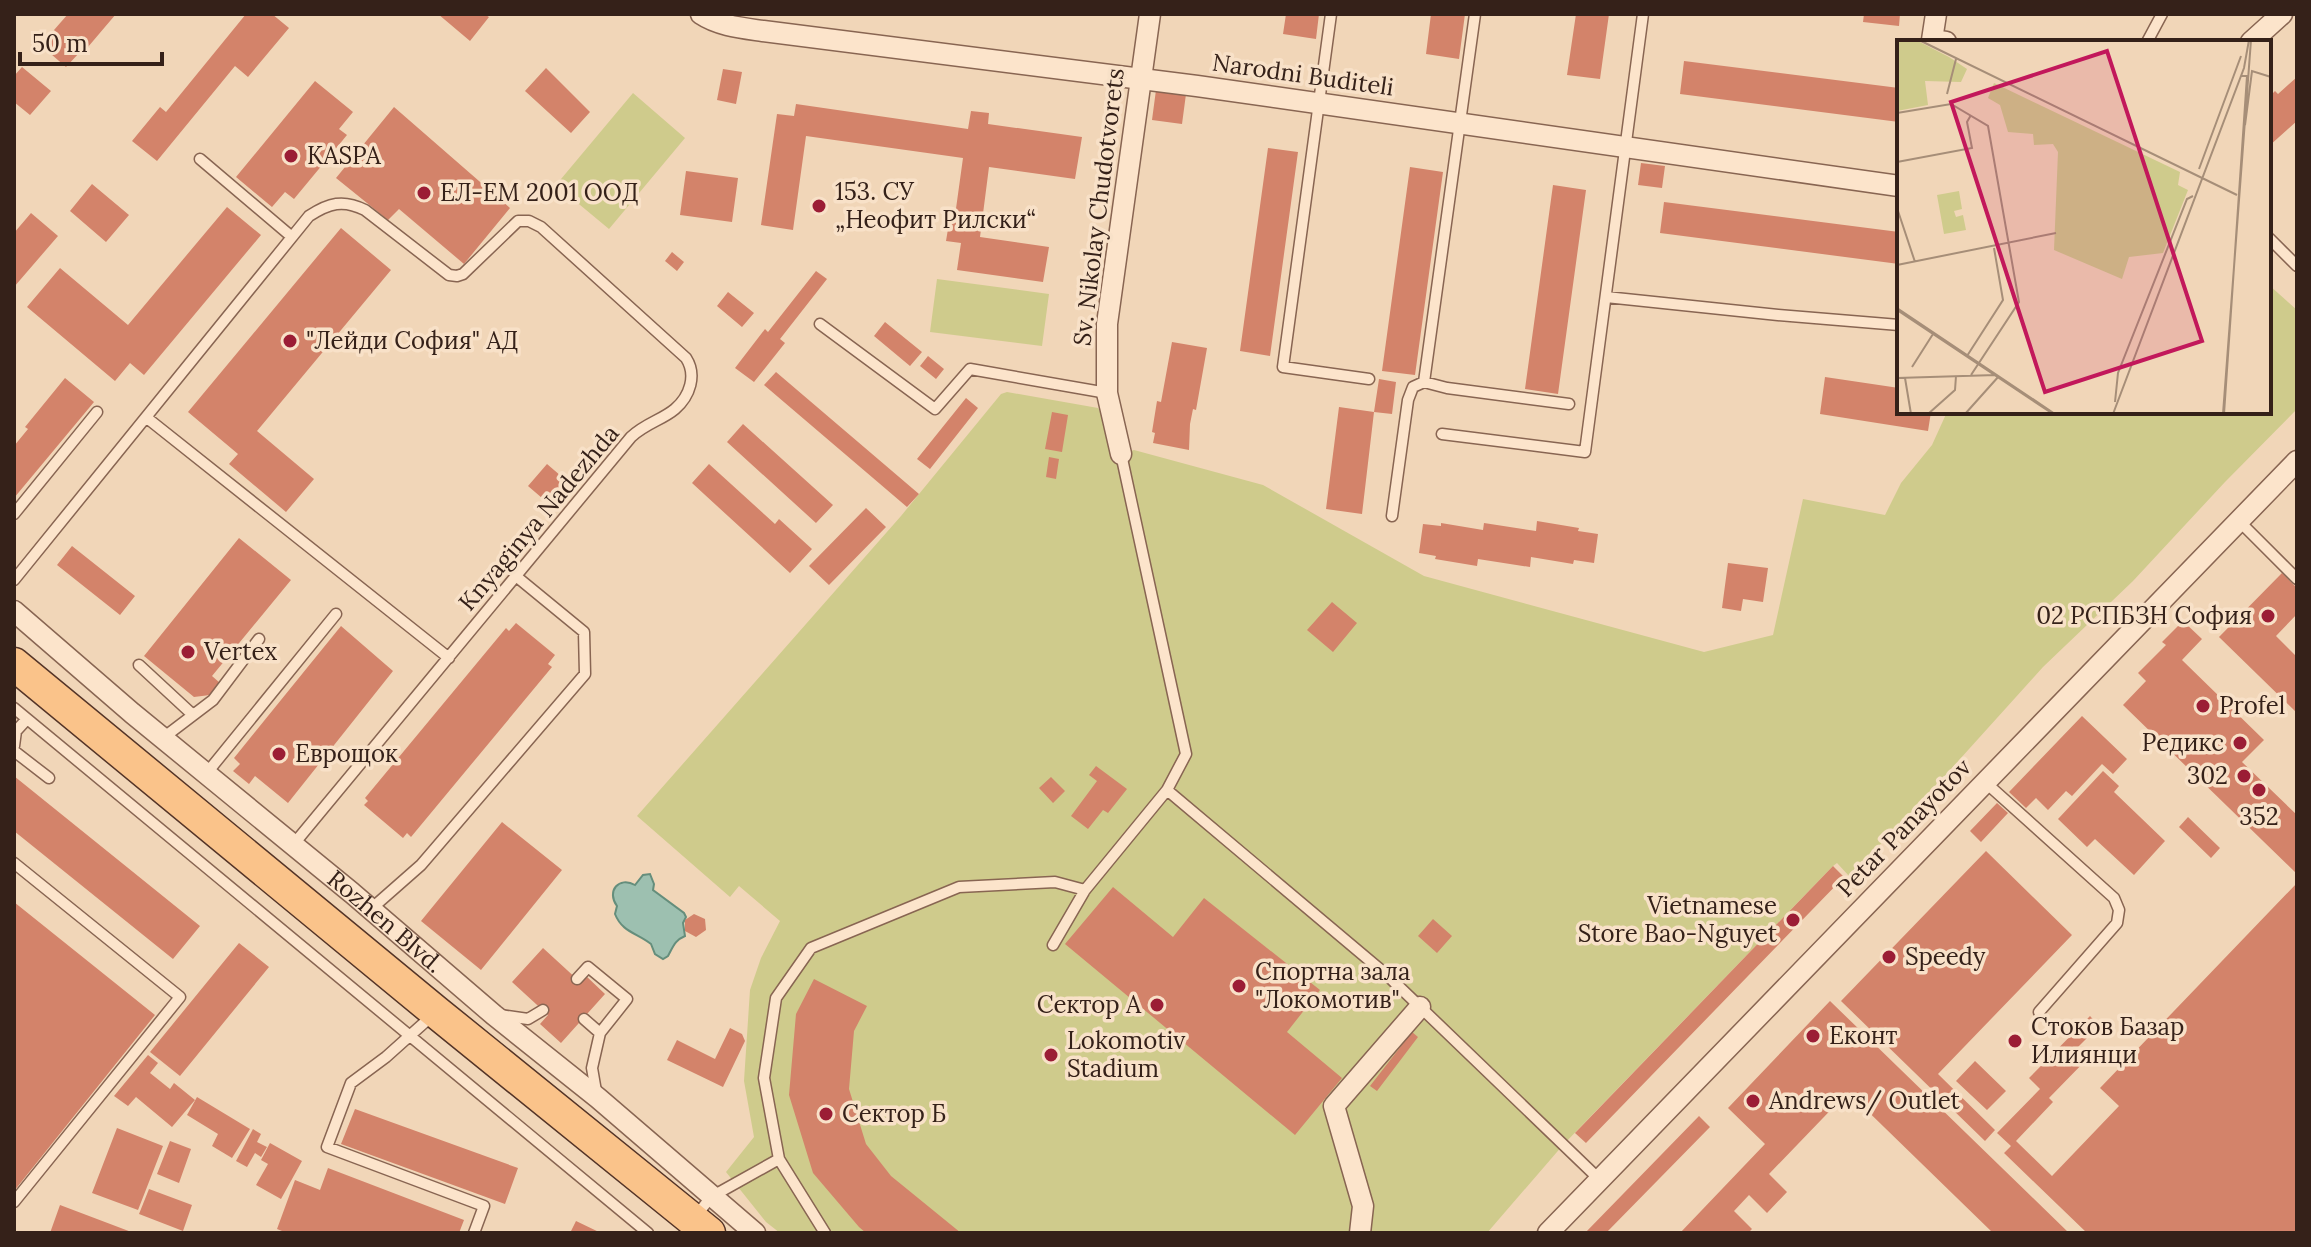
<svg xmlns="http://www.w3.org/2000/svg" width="2311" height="1247" viewBox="0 0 2311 1247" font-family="Lora,serif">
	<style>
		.green { fill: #cfcb8c }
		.water { fill: #9dc0b0; stroke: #658e7c; stroke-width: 2 }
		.building { fill: #d3836a }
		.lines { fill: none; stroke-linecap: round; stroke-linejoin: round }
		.lane-casing { stroke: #886552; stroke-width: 13 }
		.street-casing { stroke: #886552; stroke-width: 23 }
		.primary-casing { stroke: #543427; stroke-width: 35 }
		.lane { stroke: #fce4cb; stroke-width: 10 }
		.street { stroke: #fce4cb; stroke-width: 20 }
		.primary { stroke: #fac38a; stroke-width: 32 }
		.poi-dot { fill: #9b1d35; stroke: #f8e1c8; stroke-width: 3 }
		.labels { text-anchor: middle; stroke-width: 7; stroke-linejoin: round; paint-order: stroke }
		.street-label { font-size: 24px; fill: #352119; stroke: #f8e1c8 }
		.poi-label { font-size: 24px; fill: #352119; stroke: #f8e1c8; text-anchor: start }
		.inset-road { fill: none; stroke: #a68e78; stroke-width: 2 }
		.view { fill: #c2185b; fill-opacity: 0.15; stroke: #c2185b; stroke-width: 4 }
		.inset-edge { fill: none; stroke: #352119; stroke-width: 4 }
	</style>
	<rect width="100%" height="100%" fill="#f1d6b8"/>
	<!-- green -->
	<path class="green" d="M633,93L685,138L609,229L556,185Z
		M937,279L1049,294L1042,346L930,332Z
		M2269,285L2297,310V409L2225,482L2133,581L2043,667L1914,810L1849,876L1837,863L1833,866L1563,1145L1487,1233H780L766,1222L726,1172L754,1137L744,1081L750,990L761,958L780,921L739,886L730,897L637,816L901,516L1001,394L1007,392L1098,408L1102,414L1111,457L1134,450L1263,485L1424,576L1704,652L1773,635L1803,499L1885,515L1901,483L1932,445L1947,412H2269Z"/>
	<!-- water -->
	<path class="water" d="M650,874L654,884L653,890L684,913L686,917L683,923L685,936C675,940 673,947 668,956L663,959L655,954L651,944C637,933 622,932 615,914L617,906C606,891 619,876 635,885L643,875Z"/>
	<!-- building -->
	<path class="building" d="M68,14H116L82,54L80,52L66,67L44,48L57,33L54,30Z
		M246,14H272L289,28L248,77L235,66L157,161L132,141L160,107L166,112Z
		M438,14H484L489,17L470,41Z
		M1286,14H1319L1316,39L1283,34Z
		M1431,14H1465L1459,59L1426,54Z
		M1576,14H1609L1600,79L1567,75Z
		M1864,14H1900L1899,26L1863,22Z
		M1684,61L1899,88V122L1680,94Z
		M22,67L51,91L30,115L14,102V76Z
		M546,68L590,112L571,133L525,91Z
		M723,69L742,72L736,104L717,100Z
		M2297,77V121L2269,146V97L2275,91L2278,94Z
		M315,81L353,112L339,129L347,135L294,199L285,192L272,207L236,177Z
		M1156,90L1186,94L1182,124L1152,120Z
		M796,104L968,129L971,111L989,113L988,124L1082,137L1075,179L989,167L980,237L1049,247L1043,282L957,270L961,243L946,241L949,223H954L963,158L806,136L793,230L761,225L777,114L794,116Z
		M394,107L510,208L464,264L399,209L388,220L336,178Z
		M1268,148L1298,152L1270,356L1240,351Z
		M1641,163L1665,166L1662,188L1638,185Z
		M1410,167L1443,172L1415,375L1382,371Z
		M686,171L738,178L732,222L680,215Z
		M92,184L129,215L106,242L70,211Z
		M1553,185L1586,190L1558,394L1525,389Z
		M1664,202L1899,232V264L1660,233Z
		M227,207L261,235L144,375L130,363L115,381L27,307L60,268L128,325Z
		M31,213L58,236L14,287V233Z
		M341,228L391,270L257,431L314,479L286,512L229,464L238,454L188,412Z
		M672,252L684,262L677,271L665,261Z
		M816,271L827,279L780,339L785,343L754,382L735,368L765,329L768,332Z
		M728,292L754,313L742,327L717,306Z
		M885,322L922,352L910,366L874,336Z
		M1172,342L1207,348L1196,410L1193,409L1190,424L1189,450L1153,443L1155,433L1152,432L1157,401L1161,402Z
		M928,356L944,369L936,379L920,366Z
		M776,372L919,494L907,507L764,385Z
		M1825,377L1899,388V412H1931L1928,431L1820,414Z
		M65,378L94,402L14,498V446L28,429L25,427Z
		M1379,379L1396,382L1392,414L1374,412L1362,514L1326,509L1339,407L1374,412Z
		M966,398L978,408L930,469L917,459Z
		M1052,412L1068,415L1062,452L1045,449Z
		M743,424L833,505L816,523L727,442Z
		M1049,457L1059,459L1056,479L1046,477Z
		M547,464L568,482L549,504L528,486Z
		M709,464L775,524L779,519L812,549L790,573L692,483Z
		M866,508L886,527L829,585L809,566Z
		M1537,521L1579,528L1578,531L1598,534L1594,563L1574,560L1573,564L1531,557L1530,567L1478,559L1477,566L1435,559L1436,556L1419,553L1423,524L1441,526V523L1483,530L1484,523L1536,531Z
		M239,538L291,580L212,676L220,683L210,695L194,697L144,656Z
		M72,546L135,596L120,615L57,565Z
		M1728,563L1768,568L1763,602L1743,599L1741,611L1722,608Z
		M2282,573L2297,588V614L2276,636L2297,657V713L2219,637Z
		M1332,602L1357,623L1333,652L1307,630Z
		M2183,621L2202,639L2182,660L2264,740L2242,762L2297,815V874L2123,705L2146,681L2138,673L2166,645L2162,642Z
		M516,623L555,655L548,664L552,667L411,837L407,833L403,838L364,805L368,801L365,798L506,628L509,631Z
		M341,626L393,671L288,803L255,776L249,784L233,771L240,764L234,758Z
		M2082,716L2127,759L2113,774L2102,764L2072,796L2066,791L2048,810L2036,798L2026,808L2009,792Z
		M1096,766L1127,789L1108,813L1103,810L1088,829L1071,816L1097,781L1089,775Z
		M2103,771L2119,786L2114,792L2165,841L2134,875L2095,839L2087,847L2058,819Z
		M14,776L200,926L173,959L14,831Z
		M1051,777L1065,791L1053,803L1039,788Z
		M1997,803L2008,813L1981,842L1970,831Z
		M2188,817L2220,848L2211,858L2179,827Z
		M502,822L562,870L481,970L421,921Z
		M1986,851L2072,935L1938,1074L1995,1130L1985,1141L1841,1001Z
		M1833,866L1844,877L1586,1143L1575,1133Z
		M2297,883V1233H2087L2004,1153L2011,1146L1997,1133L2040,1089L2029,1078L2090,1016L2099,1026L2078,1047L2089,1057L2049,1098L2053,1102L2016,1141L2052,1176L2119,1106L2100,1088Z
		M1113,887L1173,937L1204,898L1320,990L1287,1032L1342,1078L1295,1135L1065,944Z
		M14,902L155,1015L14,1191Z
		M694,914L705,919L706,930L696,937L685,931V920Z
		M1433,919L1452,936L1437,953L1418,936Z
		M239,943L269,967L180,1076L150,1052Z
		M543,948L579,981L585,975L605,994L561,1043L540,1024L548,1015L512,982Z
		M814,979L867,1006L854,1031L849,1089L866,1144L891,1176L961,1233H866L859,1227L813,1173L789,1095L796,1014Z
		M1830,1001L2069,1233H1993L1848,1092L1769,1174L1787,1192L1767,1213L1749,1195L1734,1211L1752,1229L1748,1233H1680L1765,1144L1728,1108Z
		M730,1028L742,1034L745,1041L723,1087L667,1060L677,1040L715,1059Z
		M1412,1032L1418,1037L1377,1091L1370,1086Z
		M148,1055L158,1063L150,1073L170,1089L174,1083L195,1100L172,1127L136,1097L128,1106L114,1096Z
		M1975,1061L2006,1091L1987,1110L1956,1081Z
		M197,1097L250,1129L232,1158L212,1146L218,1134L187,1115Z
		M355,1109L518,1168L505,1204L341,1144Z
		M1699,1116L1710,1127L1606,1233H1585Z
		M117,1128L163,1146L138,1210L92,1193Z
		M253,1129L261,1134L257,1142L267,1147L261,1157L255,1153L247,1167L236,1161Z
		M170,1141L191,1149L179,1183L157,1174Z
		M270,1143L302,1161L281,1199L256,1185L268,1164L261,1160Z
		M328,1168L464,1220L459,1233H287L277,1229L295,1180L320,1190Z
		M149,1189L192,1205L183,1231L139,1214Z
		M60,1205L134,1233H50Z
		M576,1221L601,1233H570Z"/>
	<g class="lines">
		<defs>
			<path id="lane" d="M1331,14L1283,367L1369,379
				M2147,42L2162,14
				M200,159L292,237
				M2269,238L2297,266
				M1606,297L1778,315L1899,325
				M820,324L935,409L970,369L1107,393
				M1424,382L1447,388L1569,404
				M147,418L449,658
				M1442,434L1585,452L1643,14
				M14,514L97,412
				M1392,516L1408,400L1413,387L1424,382L1475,14
				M2239,521L2297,579
				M14,580L309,216C329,203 343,199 365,210L449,275L457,276L463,274L518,221H529L541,227L686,358C697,375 690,396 675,409C662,420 646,423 631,437L293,845
				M139,665L193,715
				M14,708L648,1233
				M163,738L213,700L259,639
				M14,746L16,731L27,719
				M14,751L49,778
				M206,774L336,614
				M1985,782L2114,898L2119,910L2117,923L2039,1012
				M1167,790L1388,976L1600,1180
				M14,863L180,997L14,1202
				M371,909L421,865L585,674L584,632L517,577
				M1053,945L1085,890L1167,790L1186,754L1121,454
				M577,979L588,967L627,999L600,1033
				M434,1014L386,1057L351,1083L327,1147L484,1206L474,1233
				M500,1015L528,1019L543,1010
				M584,1019L600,1033L592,1068L597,1097
				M696,1216L711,1197L779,1159
				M825,1233L779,1159L764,1078L776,998L811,948L959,887L1055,882L1085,890"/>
			<g id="street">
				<path d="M701,14C719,26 742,28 763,31L1197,86L1899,186"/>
				<path d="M1936,14L1932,40L1946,42"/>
				<path d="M2251,42L2282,14"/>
				<path d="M1121,454L1107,393V324L1150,14"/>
				<path id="s1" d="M14,611L132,713L352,893L494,1015L598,1098L755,1233"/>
				<path d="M1360,1233L1363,1206L1334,1106L1420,1007"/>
				<path d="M1548,1233L2297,461"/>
			</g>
			<path id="primary" d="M14,664L436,1012L709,1233"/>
		</defs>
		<!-- lane casing -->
		<use href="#lane" class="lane-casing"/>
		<!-- street casing -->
		<use href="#street" class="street-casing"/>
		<!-- primary casing -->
		<use href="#primary" class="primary-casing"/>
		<!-- lane -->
		<use href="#lane" class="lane"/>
		<!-- street -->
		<use href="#street" class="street"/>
		<!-- primary -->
		<use href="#primary" class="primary"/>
	</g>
	<!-- markers -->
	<g class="poi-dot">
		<circle cx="291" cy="156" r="8"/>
		<circle cx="424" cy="193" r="8"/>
		<circle cx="819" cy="206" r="8"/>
		<circle cx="290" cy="341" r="8"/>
		<circle cx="2268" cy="616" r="8"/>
		<circle cx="188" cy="652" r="8"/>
		<circle cx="2203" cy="706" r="8"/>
		<circle cx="2240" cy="743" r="8"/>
		<circle cx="279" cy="754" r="8"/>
		<circle cx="2244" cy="776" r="8"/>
		<circle cx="2259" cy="790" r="8"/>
		<circle cx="1793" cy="920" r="8"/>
		<circle cx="1889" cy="957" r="8"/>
		<circle cx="1239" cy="986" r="8"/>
		<circle cx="1157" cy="1005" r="8"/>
		<circle cx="1813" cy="1036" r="8"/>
		<circle cx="2015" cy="1041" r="8"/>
		<circle cx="1051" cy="1055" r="8"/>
		<circle cx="1753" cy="1101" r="8"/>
		<circle cx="826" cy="1114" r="8"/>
	</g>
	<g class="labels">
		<!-- street labels -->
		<g class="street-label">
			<text transform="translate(1303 75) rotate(8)" y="8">Narodni Buditeli</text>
			<text transform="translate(1099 207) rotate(-83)" y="8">Sv. Nikolay Chudotvorets</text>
			<text transform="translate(539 518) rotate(-50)" y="8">Knyaginya Nadezhda</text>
			<text transform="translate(1904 828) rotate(-46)" y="8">Petar Panayotov</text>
			<text dy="8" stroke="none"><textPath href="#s1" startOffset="484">Rozhen Blvd.</textPath></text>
		</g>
		<!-- poi labels -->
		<g class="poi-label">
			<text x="307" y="164">KASPA</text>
			<text x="835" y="200">153. СУ<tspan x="835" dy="28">„Неофит Рилски“</tspan></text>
			<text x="440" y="201">ЕЛ-ЕМ 2001 ООД</text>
			<text x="306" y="349">"Лейди София" АД</text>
			<text x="2252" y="624" text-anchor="end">02 РСПБЗН София</text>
			<text x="204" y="660">Vertex</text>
			<text x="2219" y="714">Profel</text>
			<text x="2224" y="751" text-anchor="end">Редикс</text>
			<text x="295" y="762">Еврощок</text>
			<text x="2228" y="784" text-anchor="end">302</text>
			<text x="2259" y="825" text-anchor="middle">352</text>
			<text x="1777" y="914" text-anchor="end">Vietnamese<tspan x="1777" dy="28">Store Bao-Nguyet</tspan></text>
			<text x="1905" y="965">Speedy</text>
			<text x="1255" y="980">Спортна зала<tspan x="1255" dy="28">"Локомотив"</tspan></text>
			<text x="1141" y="1013" text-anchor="end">Сектор А</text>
			<text x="2031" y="1035">Стоков Базар<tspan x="2031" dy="28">Илиянци</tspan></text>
			<text x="1829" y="1044">Еконт</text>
			<text x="1067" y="1049">Lokomotiv<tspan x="1067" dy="28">Stadium</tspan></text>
			<text x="1769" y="1109">Andrews/ Outlet</text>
			<text x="842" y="1122">Сектор Б</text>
		</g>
	</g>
	<!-- overview -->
	<g transform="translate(1897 40)">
		<rect width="374" height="374" fill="#f1d6b8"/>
		<path d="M0,0H19L52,17L70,29L64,42L28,41L31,65L0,71ZM97,43L283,132L281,145L291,150L266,213L232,217L225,239L157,210L161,112L156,104L137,105L136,94L111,92L103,65L91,58ZM62,151L65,169L57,171L59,177L66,175L69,190L47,194L40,155Z" fill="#cfcb8c"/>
		<path class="inset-road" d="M22,0L340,155M50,54L59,19M0,73L54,64L91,86L122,262L74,335M348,85L355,31L374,37M0,122L75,108L70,82L74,75M302,129L344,16M0,168L18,222M0,225L159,193M0,268L158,374M0,270L156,374M70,316L106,260L97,208M15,327L36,294M0,338L99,335M8,338L14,374M218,362L221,333L290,159L296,156M31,374L58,350L59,336M68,374L102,336M216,374L347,28L352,0M326,374L354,0M327,374L350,36H344"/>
		<path class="view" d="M210,11L305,301L148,352L54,62Z"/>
		<rect width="374" height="374" class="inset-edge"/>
	</g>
	<!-- border -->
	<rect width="2311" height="1247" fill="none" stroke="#352119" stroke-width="32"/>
	<!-- scale -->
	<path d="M20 52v12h142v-12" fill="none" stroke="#352119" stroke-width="4"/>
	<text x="32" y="52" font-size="24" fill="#352119" stroke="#f8e1c8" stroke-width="6" paint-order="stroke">50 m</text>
</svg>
